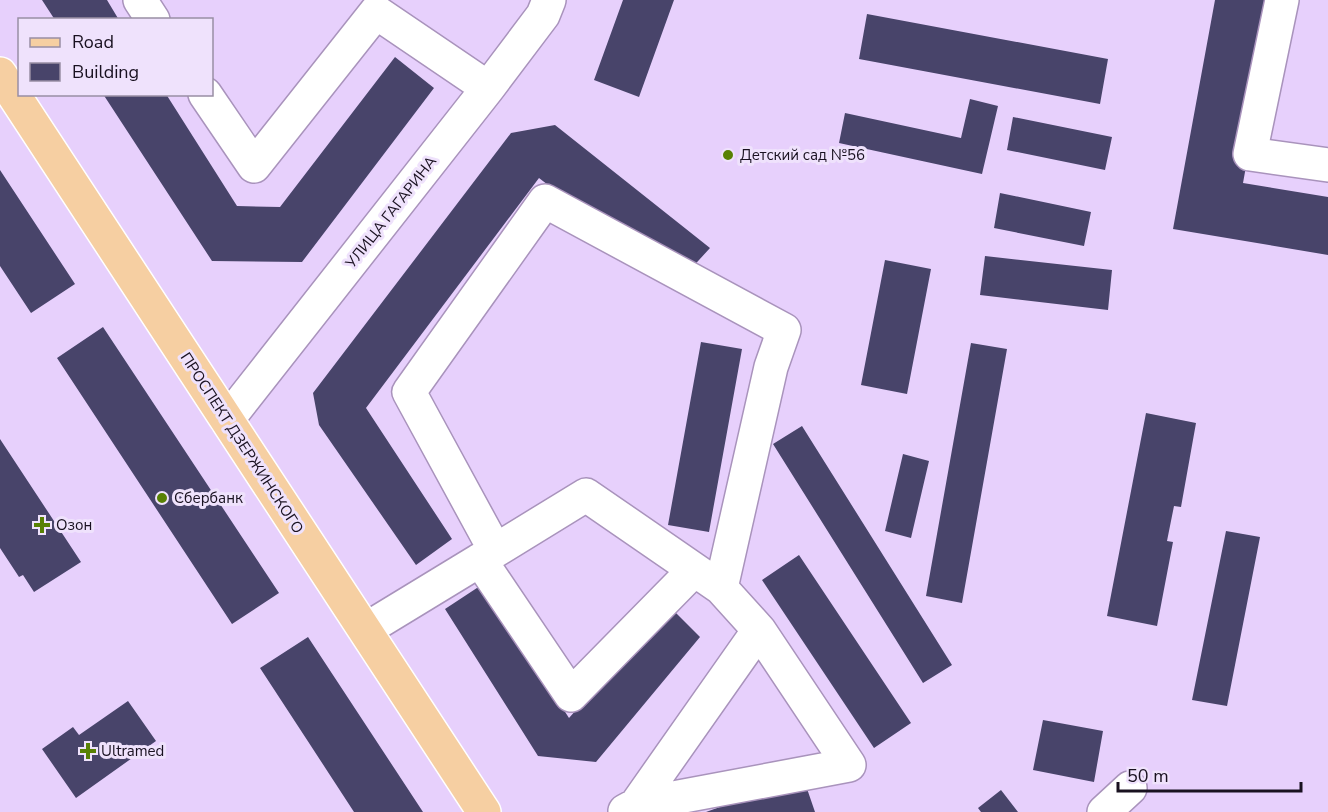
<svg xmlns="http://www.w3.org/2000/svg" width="1328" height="812" viewBox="0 0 1328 812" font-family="'Nunito Sans',sans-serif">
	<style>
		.building { fill: #48446a }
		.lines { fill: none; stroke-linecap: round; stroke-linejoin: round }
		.minor-casing { stroke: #a993bc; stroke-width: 36 }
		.major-casing { stroke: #fff; stroke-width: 36 }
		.minor { stroke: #fff; stroke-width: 33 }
		.major { stroke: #f6cfa2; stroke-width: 33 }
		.poi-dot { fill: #588104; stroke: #efe2fc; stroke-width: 2 }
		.labels { text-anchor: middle; stroke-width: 6; stroke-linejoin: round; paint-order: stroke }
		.poi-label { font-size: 15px; fill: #191120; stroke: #efe2fc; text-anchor: start }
		.street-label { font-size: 15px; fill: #191120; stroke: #efe2fc }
	</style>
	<rect width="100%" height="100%" fill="#e7d0fc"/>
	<!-- building -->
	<path class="building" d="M42,0H107L119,20H55Z
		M623,0H674L639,97L594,80Z
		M1215,0H1276L1243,183L1328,197V255L1173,229Z
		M867,14L1108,59L1100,104L859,59Z
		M395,57L434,88L302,262L212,261L103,94H166L237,206L280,207Z
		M970,99L998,106L982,174L839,143L845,113L961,138Z
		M1013,117L1112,137L1105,170L1007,150Z
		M555,125L710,248L677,284L539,178L366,408L452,539L416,565L319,425L313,393L511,133Z
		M0,170L75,284L31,313L0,266Z
		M1000,193L1091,212L1084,246L994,228Z
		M985,256L1112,270L1108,310L980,295Z
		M885,260L931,269L907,394L861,385Z
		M103,327L279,593L232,624L57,358Z
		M701,342L742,349L709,532L668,525Z
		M971,343L1007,349L962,603L926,596Z
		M1146,413L1196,423L1181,507L1174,506L1167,541L1173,542L1157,626L1107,616Z
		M802,426L952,665L923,683L773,444Z
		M0,439L81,562L34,592L23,575L19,577L0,548Z
		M903,454L929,461L911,538L885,531Z
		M1226,531L1260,537L1227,706L1192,700Z
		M799,555L911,723L874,748L762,580Z
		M483,584L569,718L669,606L700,637L596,762L538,756L445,609Z
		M308,637L423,812H354L311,746L260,668Z
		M128,701L156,741L76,798L42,749L73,727L79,735Z
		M1043,720L1103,731L1094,782L1033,770Z
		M803,777L815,812H706Z
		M1001,790L1018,812H981L978,808Z"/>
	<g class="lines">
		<defs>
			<path id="minor" d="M140,0L153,20
				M1282,0L1250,154L1328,165
				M205,94L254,166L376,12L488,88
				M227,420L488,88L543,15L549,0
				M480,560L571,695L694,570
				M365,630L480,560L586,495L721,588L771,367L784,330L545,201L409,392L495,550
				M636,805L849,765L759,630
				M625,811L636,805L759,630L721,588
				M1104,812L1130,788"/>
			<path id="major" d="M0,74L484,812"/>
		</defs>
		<!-- minor casing -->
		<use href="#minor" class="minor-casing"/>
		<!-- major casing -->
		<use href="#major" class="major-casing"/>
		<!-- minor -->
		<use href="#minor" class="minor"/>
		<!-- major -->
		<use href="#major" class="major"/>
	</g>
	<!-- markers -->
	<g class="poi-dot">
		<circle cx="728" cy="155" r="6"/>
		<circle cx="162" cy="498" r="6"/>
		<path d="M39 516h6v6h6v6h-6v6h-6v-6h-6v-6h6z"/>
		<path d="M85 742h6v6h6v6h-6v6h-6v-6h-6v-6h6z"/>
	</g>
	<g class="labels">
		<!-- poi labels -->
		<g class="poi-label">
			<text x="740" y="160">Детский сад №56</text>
			<text x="174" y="503">Сбербанк</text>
			<text x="56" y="530">Озон</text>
			<text x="101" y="756">Ultramed</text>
		</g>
		<!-- street labels -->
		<g class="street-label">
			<text transform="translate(391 212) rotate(-52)" y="5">УЛИЦА ГАГАРИНА</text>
			<text transform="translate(242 443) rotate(57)" y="5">ПРОСПЕКТ ДЗЕРЖИНСКОГО</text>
		</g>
	</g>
	<!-- legend -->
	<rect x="18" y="18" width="195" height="78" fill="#efe2fc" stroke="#998ea4" stroke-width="1.5"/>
	<rect x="30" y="38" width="30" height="9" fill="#f6cfa2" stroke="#998ea4" stroke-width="1.5"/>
	<text x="72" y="48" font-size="18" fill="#191120">Road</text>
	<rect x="30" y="63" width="30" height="18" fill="#48446a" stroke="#998ea4" stroke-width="1.5"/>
	<text x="72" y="78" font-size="18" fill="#191120">Building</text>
	<!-- scale -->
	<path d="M1118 782v9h183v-9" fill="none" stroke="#191120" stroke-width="3"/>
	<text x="1127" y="782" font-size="18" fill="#191120" stroke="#efe2fc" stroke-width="4.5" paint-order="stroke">50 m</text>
</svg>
